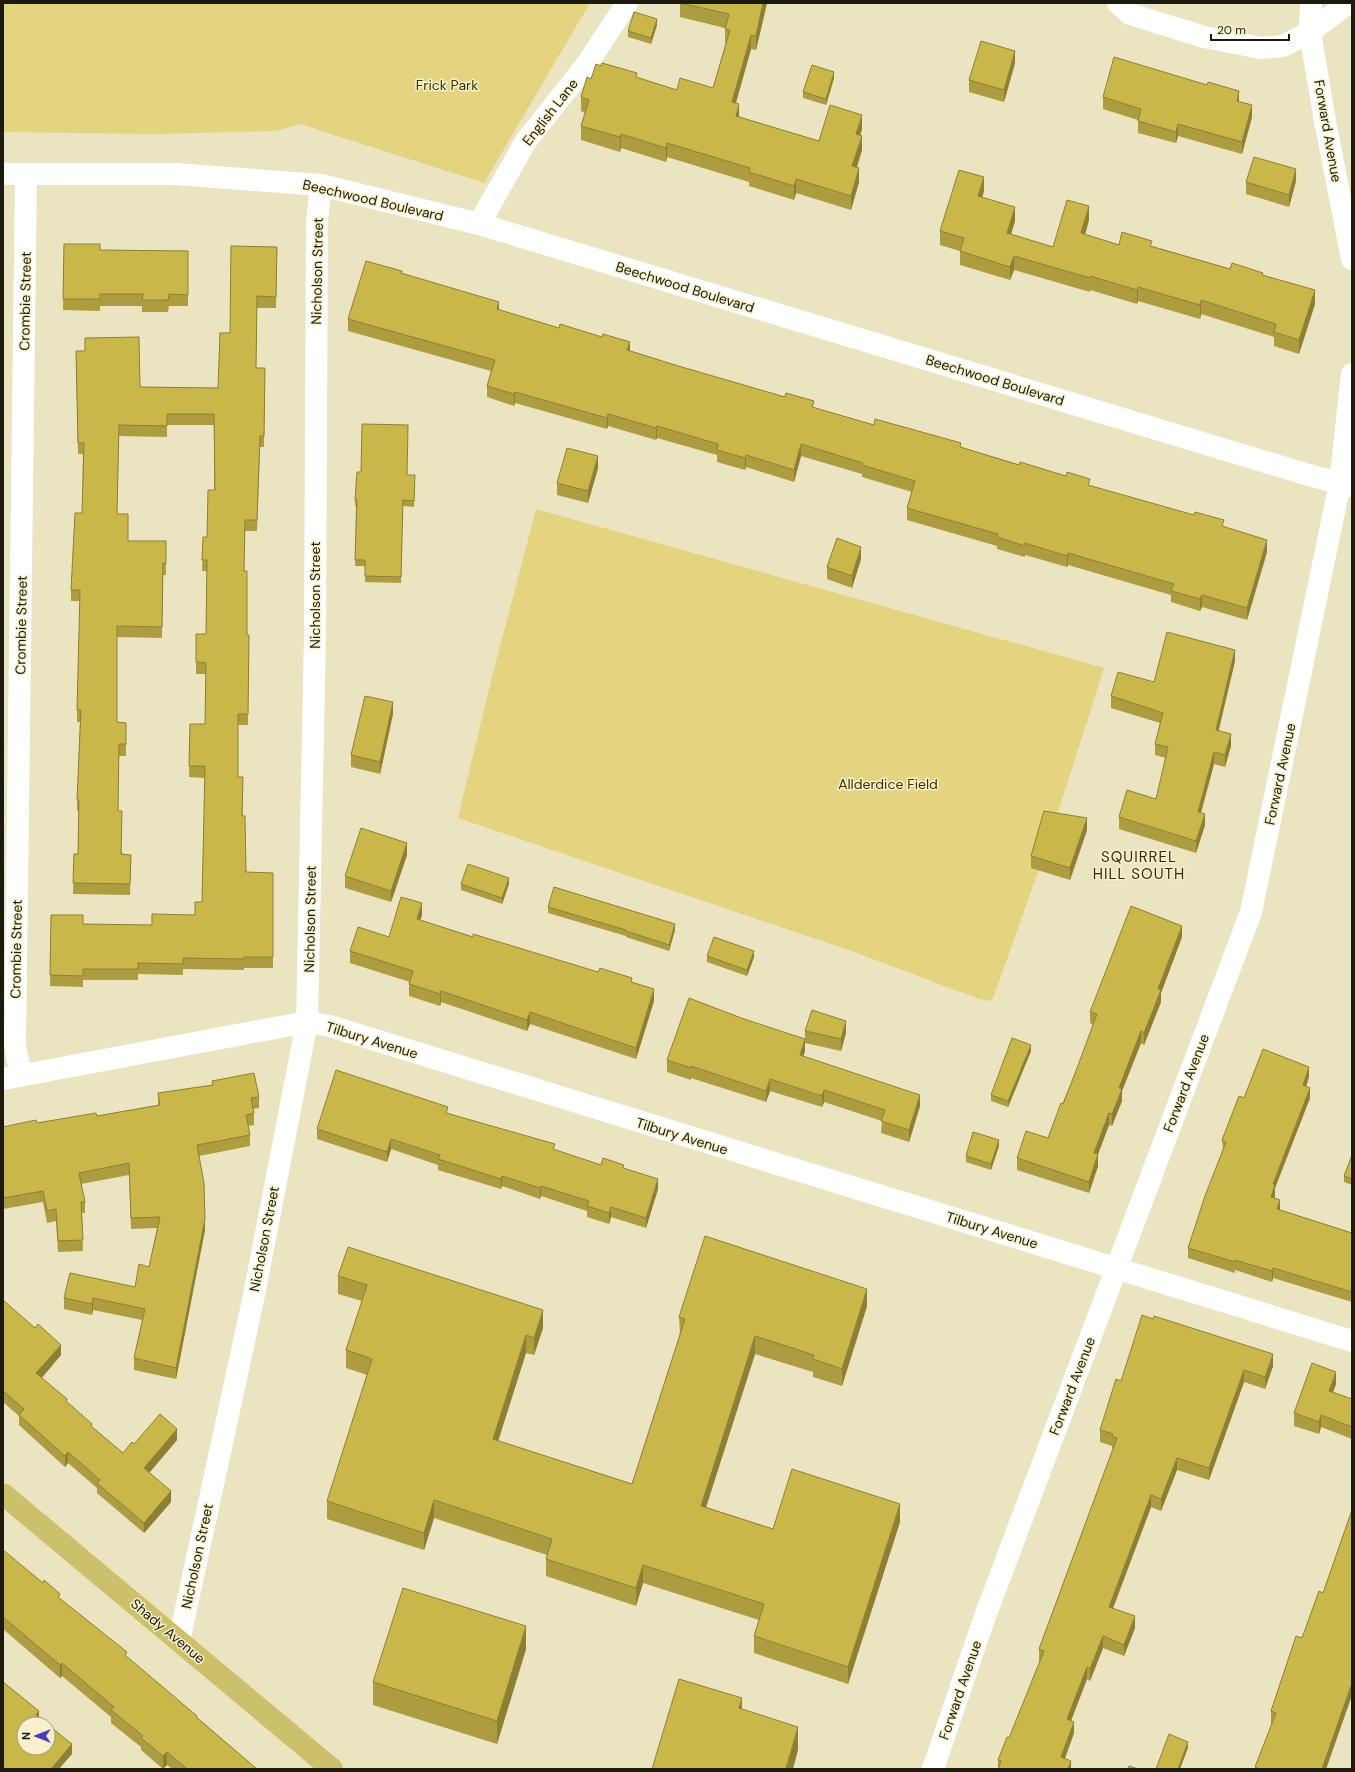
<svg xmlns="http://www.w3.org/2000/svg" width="1355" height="1772" viewBox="0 0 1355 1772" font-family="'DM Sans',sans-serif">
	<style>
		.green { fill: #e4d47f }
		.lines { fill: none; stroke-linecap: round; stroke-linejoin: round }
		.street { stroke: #fff; stroke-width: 22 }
		.secondary { stroke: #fff; stroke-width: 22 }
		.primary { stroke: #cdc06a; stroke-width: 22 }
		.wall { fill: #ae9d40 }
		.shaded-wall { fill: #8d8034 }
		.building { fill: #cab74a; stroke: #8d8034 }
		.labels { text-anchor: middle; stroke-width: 3; stroke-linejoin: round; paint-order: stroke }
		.park-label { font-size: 14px; fill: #393001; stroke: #f8f1cd }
		.street-label { font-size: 14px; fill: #1c1a0d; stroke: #f8f1cd }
		.neighbourhood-label { font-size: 15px; letter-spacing: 1px; fill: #322d0d; stroke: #f8f1cd }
	</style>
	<rect width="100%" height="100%" fill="#eae4c0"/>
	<!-- green -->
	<path class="green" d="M3,3H590L484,183L300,124L275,131L154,134L3,132Z
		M536,509L1104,668L1047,847L992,1001L979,999L857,953L458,818L491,681Z"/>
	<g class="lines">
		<!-- street -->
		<path class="street" d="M1118,3L1130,14L1204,37L1261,48L1283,46L1310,32L1348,3
			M479,224L526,141L587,64L627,3
			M21,1076L15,1045L26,174
			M3,1079L307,1022L330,1026L1352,1341
			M179,1641L253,1300L307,1022L315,635L317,221L321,185"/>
		<!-- secondary -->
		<path class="secondary" d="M1311,3L1310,32L1325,121L1352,259
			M3,174H175L321,185L479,224L1312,476L1352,486
			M933,1769L984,1619L1251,912L1340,483L1352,374"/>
		<!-- primary -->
		<path class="primary" d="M3,1494L332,1769"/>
	</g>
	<!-- wall -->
	<path class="wall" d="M680,3H767L756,50L751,49L736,103L739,117L819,141L862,129L860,136L862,150L857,168L859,182L851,210L796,193L794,200L749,186V182L667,157L666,162L621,148L620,152L581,140V126L585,113L581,111V97L591,79L637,78L677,90L713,88L726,43H725V28L680,17Z
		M657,25L651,44L628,37V31Z
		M1015,63L1004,102L969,92V80Z
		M834,78L826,105L803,98V92Z
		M1103,97L1239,102L1252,117L1242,154L1178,136L1176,143L1138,133V120L1103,109Z
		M1296,181L1289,207L1246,194V182Z
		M984,191L982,197L1015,221L1011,234L1053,247L1089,220L1085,235L1119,245L1152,246L1230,269L1263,275L1315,304L1299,354L1274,346V337L1201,314L1200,319L1138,301L1137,304L1090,290V292L1014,270L1010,280L960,265V251L940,245V231Z
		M64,244L100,250L188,251V306H169L168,312H142V306H100V311L63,310Z
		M277,247L276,308H257L256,368H265L264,447H260L257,531H245L244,571L247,635H249L248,725H238V777L243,816L246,872L273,873V968H244V970L183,969V975L138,974V980H83V987L50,986L51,915L83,924L152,925L195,915L202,902L205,778L189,777L190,724H205L206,674H196V634H206L207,571H202L203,537H207L214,490V425H167V437L119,436L117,514L128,541H166V575H163L162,638L117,637V722L126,723V756H119L118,811L122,854L131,855L130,895L73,894L74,854H78L79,811H77V800L80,722H77V710L80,601H71V590L82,513L83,454H78L76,362L140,387L218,388L230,333Z
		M402,273L499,310L814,408L874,425L961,447L1090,486L1224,527L1267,552L1247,620L1202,607L1200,611L1171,602V595L1068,565L1067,567L1025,555V557L997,549V546L907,520V508L912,492L862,477V474L801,456L794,482L746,467L745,470L717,462V455L657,438L656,440L608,426L607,429L515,403L514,406L487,397V386L491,371L348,331V319Z
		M598,468L588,503L557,495V483Z
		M407,475L415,481L414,507L403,506L401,583L365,582V566H355L356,506H355V500Z
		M861,559L852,588L827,579V567Z
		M1235,661L1218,731L1231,746L1225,767L1214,764L1201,813L1205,825L1196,853L1119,829V817L1156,799L1166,758L1155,755V744L1160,723L1111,708V696L1154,682Z
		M393,714L380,774L351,767V755Z
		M1087,830L1070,880L1031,868V856Z
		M407,855L391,902L345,888V876Z
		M461,884H509L502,904L461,890Z
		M548,907L675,930L669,951L626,937V936L548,913Z
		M422,915L420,920L473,937L632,982L654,1001L636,1059L530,1024L527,1031L441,1002L440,1006L409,996V984L410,982L350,963V951L389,937Z
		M1182,937L1161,993V1002L1144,1045L1141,1043L1122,1091V1101L1112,1126L1109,1125L1098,1154V1166L1089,1193L1017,1170V1158L1048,1138L1076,1071L1093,1025L1090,1023V1012Z
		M707,956L754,957L747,976L707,962Z
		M744,1019L805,1051L803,1056L920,1106L909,1142L881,1133L882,1121L824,1102L822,1107L770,1091L766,1102L691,1078V1080L667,1072V1060Z
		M805,1031L846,1033L841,1051L805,1043Z
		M1031,1051L1008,1107L991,1101V1095Z
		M1309,1077L1306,1087L1310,1098L1275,1188V1196L1274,1198L1280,1210L1352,1233V1302L1273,1278L1272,1282L1235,1270V1273L1188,1258V1248L1223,1150L1222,1140L1244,1098Z
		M212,1081L259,1097V1108L253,1109L254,1113V1125L248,1126L250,1135V1146L199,1156L205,1230L176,1379L134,1370V1358L142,1320L93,1310L92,1315L64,1309V1298L135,1287L149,1267L157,1228L131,1229L129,1175L81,1184L85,1202V1213H82L83,1251L58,1252L56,1221L47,1223L43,1202L3,1209V1127L97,1116L158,1105V1093L212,1085Z
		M448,1113L555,1150L601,1165L624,1168L658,1189L646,1228L611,1217L609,1224L587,1217V1211L541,1196L540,1199L502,1186L501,1189L438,1170V1165L391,1149L387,1162L317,1139V1129Z
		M999,1146L991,1170L966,1162V1156Z
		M1352,1155V1185L1344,1182V1176Z
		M338,1276L543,1328L534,1355L526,1353L498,1441L632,1484L680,1335L679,1317L867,1306L842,1386L813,1377V1372L755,1354L706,1507L773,1529L900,1522L848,1684L754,1653V1636L759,1620L643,1583L636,1606L546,1576V1559L547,1555L434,1518L424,1550L327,1519V1501L367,1375L346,1368V1350L362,1301L338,1294Z
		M3,1300L61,1355L42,1378L92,1427L123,1453L134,1444L177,1440L149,1473L171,1502L144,1533L97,1493V1488L68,1463L65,1467L19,1425V1416L3,1402Z
		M1273,1366L1265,1389L1244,1382L1209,1480L1177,1470L1161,1511L1151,1507L1113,1608L1135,1628L1124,1656L1103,1648L1090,1681L1087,1679L1071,1721L1074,1733L1065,1758L1071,1769L998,1768V1760L1009,1738L1040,1662L1039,1661V1649L1113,1449L1112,1448V1446L1100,1442V1430L1121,1381Z
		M1336,1384L1333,1392L1352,1399V1439L1321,1427L1319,1434L1294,1426V1413Z
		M1352,1510V1695L1326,1769H1255V1767L1272,1724L1271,1723V1711L1302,1638L1323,1593Z
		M3,1550L60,1599L257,1769H172L167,1765L163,1769L141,1750V1747L111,1723V1717L62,1676L60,1678L3,1629Z
		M526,1649L497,1744L373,1705V1682Z"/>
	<!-- shaded-wall -->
	<path class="shaded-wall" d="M763,3H767L756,50V36Z
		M657,19V25L651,44V38Z
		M751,35V49L732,116V102Z
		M1015,51V63L1004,102V90Z
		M834,72V78L826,105V99Z
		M1239,91V103L1237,101Z
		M739,104V119L736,116Z
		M1252,105V117L1242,154V142Z
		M862,115V129L856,149V134Z
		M1178,124V136L1176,143V132Z
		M621,134V148L620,152V137Z
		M862,136V150L852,180V166Z
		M667,143V157L666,162V148Z
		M859,168V182L851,210V196Z
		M1296,169V181L1289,207V195Z
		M984,177V191L978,210V196Z
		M796,179V193L794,200V186Z
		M1089,206V220L1081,247V233Z
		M1015,207V221L1007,247V233Z
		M1014,256V270L1010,280V267Z
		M1138,287V301L1137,304V290Z
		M1315,290V304L1299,354V340Z
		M1201,300V314L1200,319V305Z
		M499,302V314L497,309Z
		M630,342V354L627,350Z
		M515,392V403L514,406V394Z
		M608,414V426L607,429V418Z
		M657,426V438L656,440V428Z
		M801,444V456L794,482V470Z
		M746,455V467L745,470V458Z
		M598,456V468L588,503V491Z
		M1267,540V552L1247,620V608Z
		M861,547V559L852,588V576Z
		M1068,553V565L1067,567V556Z
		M1202,595V607L1200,611V599Z
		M1235,650V661L1216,742V730Z
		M393,702V714L380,774V762Z
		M1231,734V746L1225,767V755Z
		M1214,752V764L1198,823V812Z
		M1205,814V825L1196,853V841Z
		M1087,818V830L1070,880V868Z
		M407,843V855L391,902V891Z
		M509,878V884L502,904V898Z
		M422,903V915L417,930V919Z
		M675,924V930L669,951V945Z
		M1182,926V937L1161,993V1002L1144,1045V1033L1158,989Z
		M754,951V957L747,976V970Z
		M654,989V1001L636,1059V1048Z
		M441,991V1002L440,1006V994Z
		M530,1012V1024L527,1031V1020Z
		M846,1021V1033L841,1051V1039Z
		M1141,1031V1043L1122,1091V1101L1112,1126V1114L1119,1088Z
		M805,1039V1051L800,1067V1055Z
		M1031,1045V1051L1008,1107V1101Z
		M1309,1067V1077L1303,1096V1085Z
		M770,1079V1091L766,1102V1091Z
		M1310,1088V1098L1275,1188V1196L1271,1207V1197L1273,1184Z
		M824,1090V1102L822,1107V1096Z
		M920,1095V1106L909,1142V1130Z
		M1109,1113V1125L1094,1165V1153Z
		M391,1139V1149L387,1162V1152Z
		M999,1140V1146L991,1170V1164Z
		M1098,1154V1166L1089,1193V1182Z
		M502,1176V1186L501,1189V1179Z
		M658,1179V1189L646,1228V1218Z
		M541,1186V1196L540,1199V1188Z
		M1280,1200V1211L1277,1209Z
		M611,1207V1217L609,1224V1213Z
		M205,1219V1230L176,1379V1368Z
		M1273,1268V1278L1272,1282V1271Z
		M867,1289V1306L842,1386V1369Z
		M93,1298V1310L92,1315V1304Z
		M543,1310V1328L534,1355V1338Z
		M526,1335V1353L493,1457V1439Z
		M755,1336V1354L701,1523V1506Z
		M61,1345V1355L36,1384V1373Z
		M1273,1354V1366L1265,1389V1377Z
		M1244,1370V1382L1209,1480V1468Z
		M1336,1372V1384L1329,1403V1391Z
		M1321,1415V1427L1319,1434V1422Z
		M177,1429V1440L144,1479V1468Z
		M68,1452V1463L65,1467V1456Z
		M1177,1458V1470L1161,1511V1499Z
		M171,1491V1502L144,1533V1523Z
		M1151,1495V1507L1109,1619V1607Z
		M434,1500V1518L424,1550V1533Z
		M900,1504V1522L848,1684V1667Z
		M643,1565V1583L636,1606V1588Z
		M1135,1616V1628L1124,1656V1645Z
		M526,1626V1649L497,1744V1721Z
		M1103,1636V1648L1090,1681V1669Z
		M62,1663V1676L60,1678V1665Z
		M1087,1667V1679L1067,1731V1719Z
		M1352,1683V1695L1326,1769H1322Z
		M742,1698V1721L739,1708Z
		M39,1711V1722L36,1715Z
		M1074,1722V1733L1061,1769V1757Z
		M798,1727V1750L793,1769H786Z
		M1188,1742V1748L1180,1769H1178Z
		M72,1744V1754L59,1769H51Z
		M167,1752V1765L163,1769V1756Z
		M1071,1761V1769H1068Z"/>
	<!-- building -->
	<path class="building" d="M680,3H763L756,36L751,35L732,102L739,104L736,116L819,141L830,105L862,115L856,134L862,136L852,166L859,168L851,196L796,179L794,186L749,172L750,168L667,143L666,148L621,134L620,137L581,126L589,100L581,97L587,77L591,79L596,64L601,66L602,63L637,73L636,77L677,90L680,78L713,88L730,30L725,29L729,14Z
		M634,12L657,19L651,38L628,31Z
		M981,41L1015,51L1004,90L969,80Z
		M1114,57L1207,85L1208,82L1239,91L1237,101L1252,105L1242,142L1178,124L1176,132L1138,121L1141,109L1103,97Z
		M812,65L834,72L826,99L803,92Z
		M1254,157L1296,169L1289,195L1246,182Z
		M959,170L984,177L978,196L1015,207L1007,233L1053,247L1067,200L1089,206L1081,233L1119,245L1122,232L1152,241L1150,246L1230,269L1232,263L1263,273L1262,275L1315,290L1299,340L1274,332L1276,324L1201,300L1200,305L1138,287L1137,290L1090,276V278L1014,256L1010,267L960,251L964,238L940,231Z
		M64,244H100V250L188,251V295L169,294L168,300H142L143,294H100V299H63Z
		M231,246L277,247L276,297L257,296L256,368H265L264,436H260L257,520H245L244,571H247V635H249L248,714H238V777H243L242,816H245L246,872L273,873V957H244V959L183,958V964L138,963V969H83V976L50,975L51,915H83V924L152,925V914L195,915V902H202L205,766H189L190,724H205L206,663L196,662V634H206L207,560H202L203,537H207L208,490H215L214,414H167V426L119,425L117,514H128V541H166V564L163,563L162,627L117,626V722L126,723V744H119L118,811H122L121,854L131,855L130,884L73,883L74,854H78L79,800H77L81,710H77L80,590H71L75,513H82L84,443H78L76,351H85V338L139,337L140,387L218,388L220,333H230Z
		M366,261L402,271L401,273L499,302L497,309L559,328L560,324L602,337L603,334L630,342L627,350L675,365L785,397L786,393L814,401L812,407L874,425L875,419L961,443L960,447L1019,465L1020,462L1066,476L1067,472L1090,479L1088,485L1194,515L1195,512L1224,520L1222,526L1267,540L1247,608L1202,595L1200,599L1171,591L1174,584L1068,553L1067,556L1025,543V546L997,537L998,534L907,508L915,481L862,465L863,463L801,444L794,470L746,455L745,458L717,450L718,444L657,426L656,428L608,414L607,418L515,392L514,394L487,386L495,360L348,319Z
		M362,424L408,425L407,475H415L414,501L403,500L401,577L365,576V560H355L357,500H355L357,472H361Z
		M567,448L598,456L588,491L557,483Z
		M837,538L861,547L852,576L827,567Z
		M1167,632L1235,650L1216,730L1231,734L1225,755L1214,752L1198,812L1205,814L1196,841L1119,817L1127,790L1156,799L1168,747L1155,744L1163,713L1111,696L1118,672L1154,682Z
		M365,696L393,702L380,762L351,755Z
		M1044,811L1087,818L1070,868L1031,856Z
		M361,828L407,843L391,891L345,876Z
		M468,864L509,878L502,898L461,884Z
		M554,887L675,924L669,945L626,931V930L548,907Z
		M401,897L422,903L417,919L473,937V934L598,972L600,968L632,978L631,982L654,989L636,1048L530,1012L527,1020L441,991L440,994L409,984L413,971L350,951L358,927L389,937Z
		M1131,906L1182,926L1158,989L1161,990L1144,1033L1141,1031L1119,1088L1122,1089L1112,1114L1109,1113L1094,1153L1098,1154L1089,1182L1017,1158L1026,1131L1048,1138L1061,1103L1063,1104L1076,1071L1097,1014L1090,1012Z
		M714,937L754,951L747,970L707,956Z
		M689,998L744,1019L805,1039L800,1055L920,1095L909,1130L881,1121L885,1110L824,1090L822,1096L770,1079L766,1091L691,1066V1068L667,1060Z
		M812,1010L846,1021L841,1039L805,1031Z
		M1012,1038L1031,1045L1008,1101L991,1095Z
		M1263,1049L1309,1067L1303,1085L1310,1088L1273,1184L1275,1185L1271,1197L1280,1200L1277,1209L1352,1233V1292L1273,1268L1272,1271L1235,1260V1262L1188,1248L1205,1196L1226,1142L1222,1140L1239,1096L1244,1098Z
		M336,1070L448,1107L446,1113L555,1144L553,1149L601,1165L603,1158L624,1165L623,1168L658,1179L646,1218L611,1207L609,1213L587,1206L589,1201L541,1186L540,1188L502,1176L501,1179L438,1159L440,1155L391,1139L387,1152L317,1129Z
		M254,1073L259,1097L251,1098L254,1113L246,1115L250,1135L197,1145L204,1183L205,1219L176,1368L134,1358L145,1309L93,1298L92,1304L64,1298L70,1273L135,1287L139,1264L149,1267L160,1217L131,1218L129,1163L79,1173L85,1202H81L83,1240L58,1241L56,1209L47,1211L43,1191L3,1198V1127L36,1120L37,1123L96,1113L97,1116L160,1105L158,1093L213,1085L212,1081Z
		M973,1132L999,1140L991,1164L966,1156Z
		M1352,1155V1179L1344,1176Z
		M705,1236L867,1289L842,1369L813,1359L814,1355L755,1336L701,1506L773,1529L792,1469L900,1504L848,1667L754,1636L764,1604L643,1565L636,1588L546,1559L552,1539L434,1500L424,1533L327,1501L372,1359L346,1350L367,1285L338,1276L348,1247L543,1310L534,1338L526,1335L493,1439L632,1484L685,1319L679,1317Z
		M3,1300L35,1328L38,1324L61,1345L36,1373L67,1399L66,1401L92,1424L91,1426L123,1453L132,1442L134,1444L160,1414L177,1429L144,1468L171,1491L144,1523L97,1483L100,1480L68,1452L65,1456L19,1415L24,1409L3,1391Z
		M1142,1315L1153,1319L1154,1316L1273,1354L1265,1377L1244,1370L1209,1468L1177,1458L1161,1499L1151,1495L1109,1607L1135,1616L1124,1645L1103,1636L1090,1669L1087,1667L1067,1719L1074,1722L1061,1757L1071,1761L1068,1769H998L1001,1761L998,1760L1007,1737L1009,1738L1044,1651L1039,1649L1117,1438L1112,1436L1113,1434L1100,1430L1116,1379L1121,1381Z
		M1312,1363L1336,1372L1329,1391L1352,1399V1427L1321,1415L1319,1422L1294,1413Z
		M1352,1510V1683L1322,1769H1260L1255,1767L1276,1713L1271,1711L1296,1636L1302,1638L1319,1591L1323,1593Z
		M3,1550L43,1583L44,1580L60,1594L58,1597L127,1652L125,1655L197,1716L196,1717L257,1769H187L167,1752L163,1756L141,1738L143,1736L111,1710L114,1707L62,1663L60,1665L3,1617Z
		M403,1588L526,1626L497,1721L373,1682Z
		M679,1679L742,1698L739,1708L798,1727L786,1768L791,1769H652Z
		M3,1682L39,1711L36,1715L47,1724H24V1748H48V1725L72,1744L51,1769H3Z
		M1169,1734L1188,1742L1178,1769H1156Z
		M1129,1766L1138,1769H1128Z"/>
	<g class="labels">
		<!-- park labels -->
		<g class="park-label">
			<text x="447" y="90">Frick Park</text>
			<text x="888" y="789">Allderdice Field</text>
		</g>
		<!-- street labels -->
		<g class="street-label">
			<text transform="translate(550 112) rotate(-52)" y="5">English Lane</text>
			<text transform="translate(1328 131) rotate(80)" y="5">Forward Avenue</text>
			<text transform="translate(373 200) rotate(13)" y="5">Beechwood Boulevard</text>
			<text transform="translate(317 271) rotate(-89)" y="5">Nicholson Street</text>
			<text transform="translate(685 287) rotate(17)" y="5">Beechwood Boulevard</text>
			<text transform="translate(25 301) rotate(-89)" y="5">Crombie Street</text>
			<text transform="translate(995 380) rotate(17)" y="5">Beechwood Boulevard</text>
			<text transform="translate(315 595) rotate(-90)" y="5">Nicholson Street</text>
			<text transform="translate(21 625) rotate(-89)" y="5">Crombie Street</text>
			<text transform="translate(1280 774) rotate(-78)" y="5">Forward Avenue</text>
			<text transform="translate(310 919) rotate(-89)" y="5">Nicholson Street</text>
			<text transform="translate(16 949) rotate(-89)" y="5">Crombie Street</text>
			<text transform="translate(372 1040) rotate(17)" y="5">Tilbury Avenue</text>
			<text transform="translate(1186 1083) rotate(-69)" y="5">Forward Avenue</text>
			<text transform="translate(682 1136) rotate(17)" y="5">Tilbury Avenue</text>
			<text transform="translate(992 1230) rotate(17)" y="5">Tilbury Avenue</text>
			<text transform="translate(264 1239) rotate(-79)" y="5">Nicholson Street</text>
			<text transform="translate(1072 1386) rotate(-69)" y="5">Forward Avenue</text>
			<text transform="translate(197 1556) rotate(-78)" y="5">Nicholson Street</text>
			<text transform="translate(168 1631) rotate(40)" y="5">Shady Avenue</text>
			<text transform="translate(960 1690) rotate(-71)" y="5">Forward Avenue</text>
		</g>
		<!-- neighbourhood labels -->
		<g class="neighbourhood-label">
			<text x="1139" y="862">SQUIRREL<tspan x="1139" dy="17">HILL SOUTH</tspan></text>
		</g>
	</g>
	<!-- border -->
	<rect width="1355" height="1772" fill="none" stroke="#1c1a0d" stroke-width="8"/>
	<!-- north arrow -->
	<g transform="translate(36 1736) rotate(270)"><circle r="19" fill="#f8f1cd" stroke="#a09b80"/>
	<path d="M0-3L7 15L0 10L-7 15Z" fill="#4841b8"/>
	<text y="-6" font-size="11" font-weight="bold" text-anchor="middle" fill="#1c1a0d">N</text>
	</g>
	<!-- scale -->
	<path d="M1211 34v6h78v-6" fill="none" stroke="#1c1a0d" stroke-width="2"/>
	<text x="1217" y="34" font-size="12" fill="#1c1a0d" stroke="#f8f1cd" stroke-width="3" paint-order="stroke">20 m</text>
</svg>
